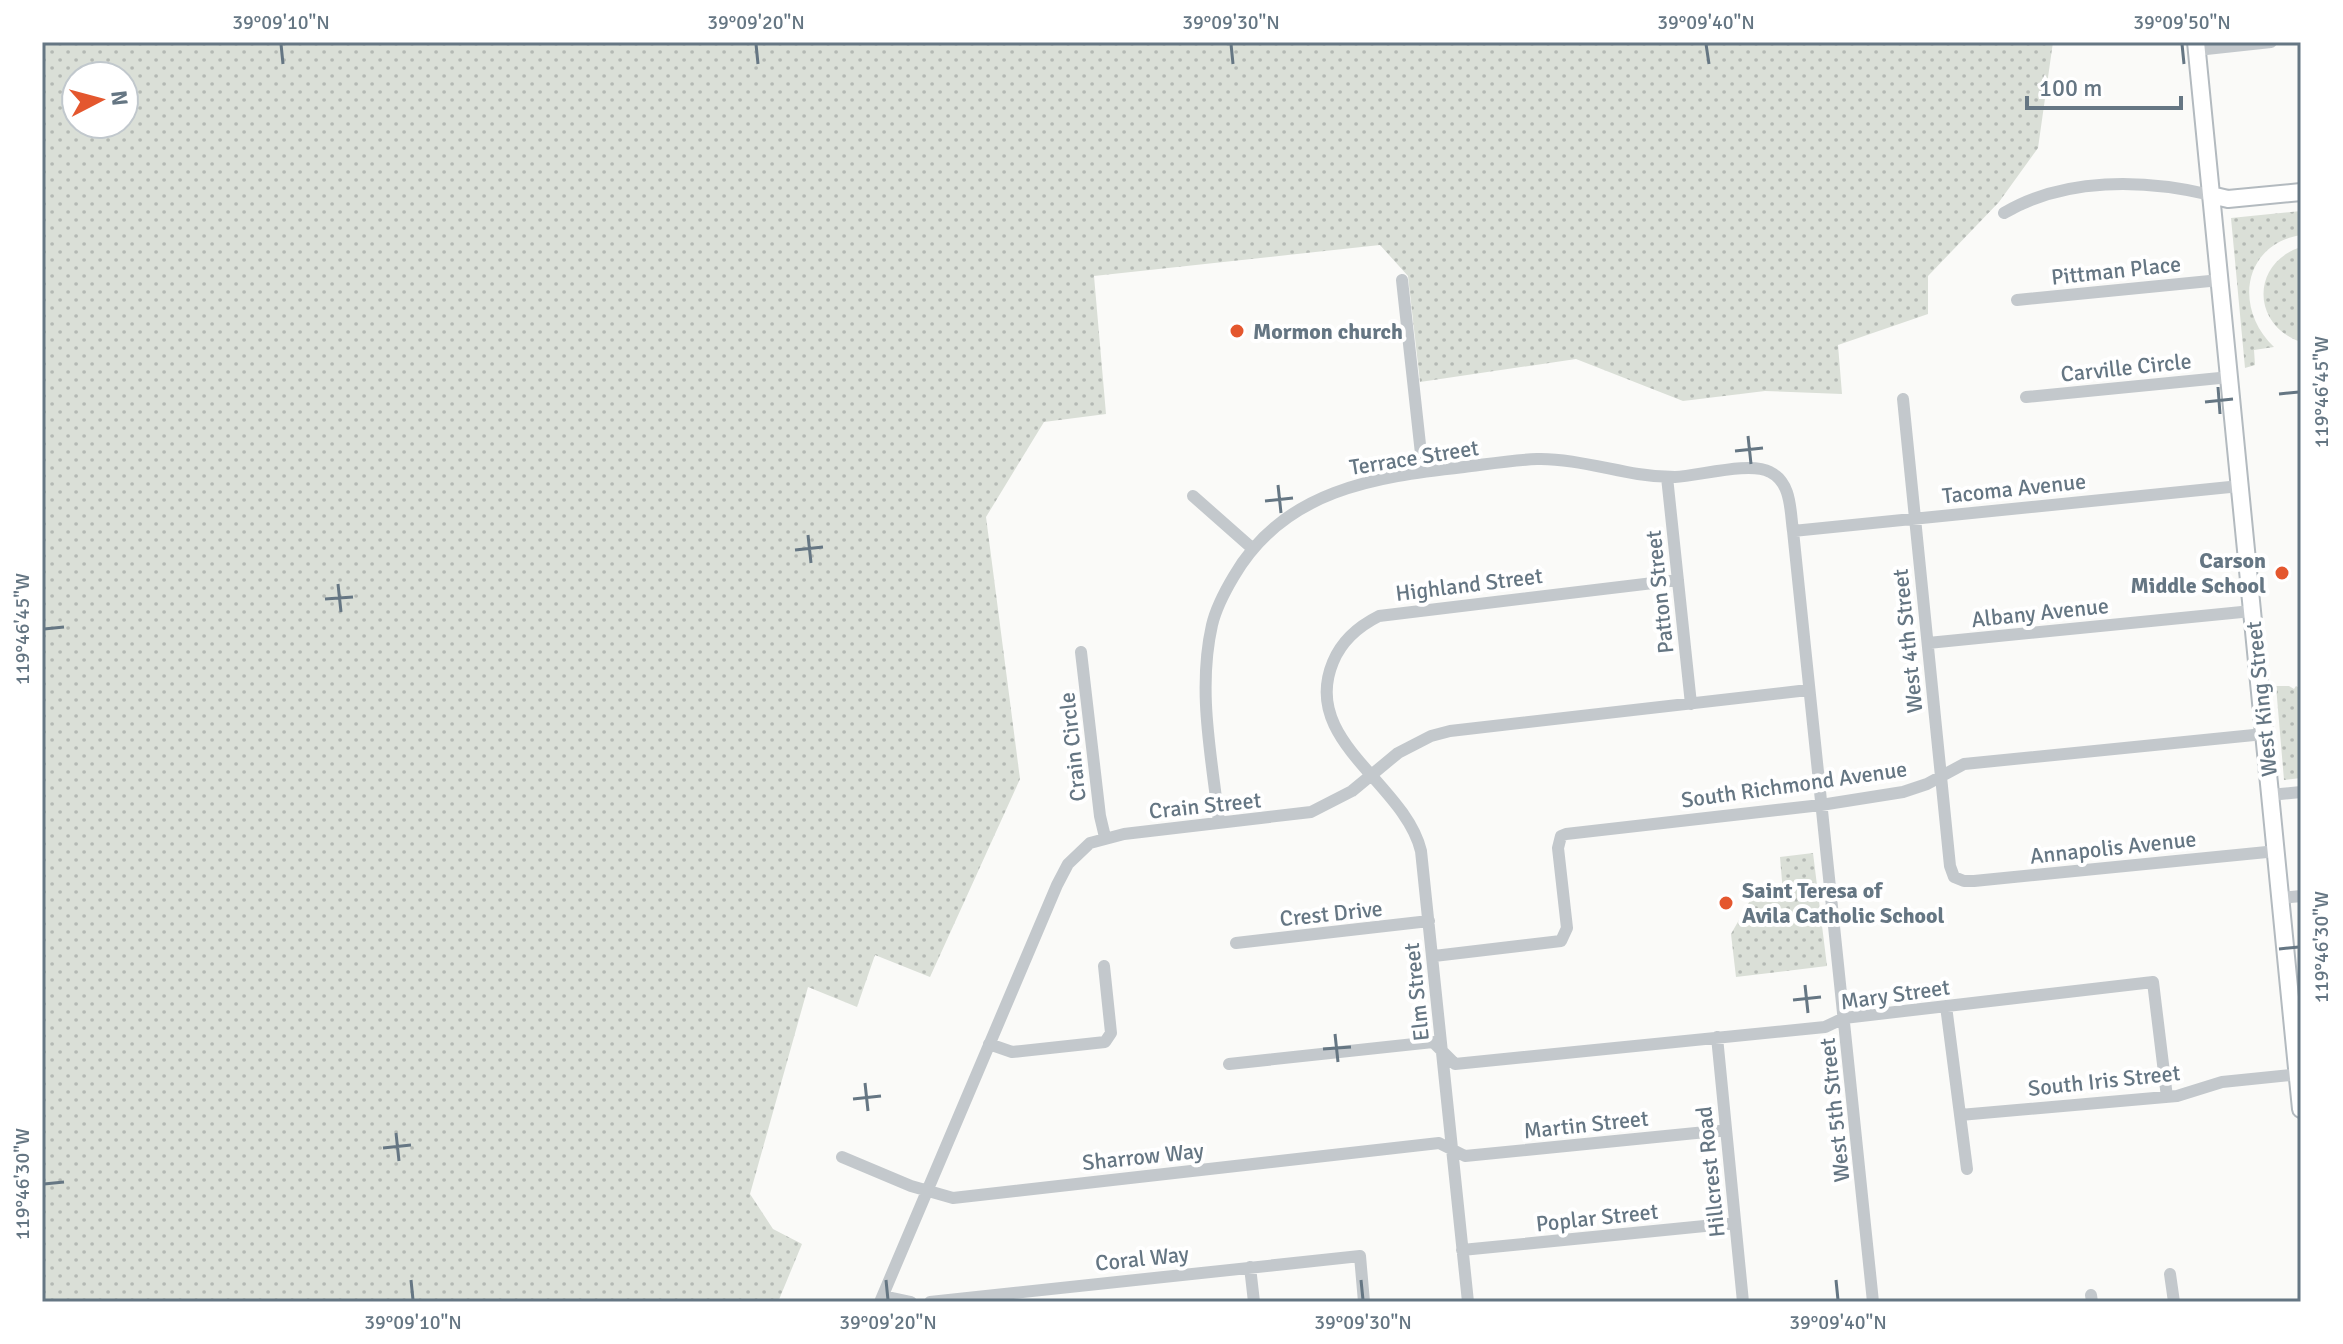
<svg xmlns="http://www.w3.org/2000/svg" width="2343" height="1344" viewBox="0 0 2343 1344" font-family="Signika,sans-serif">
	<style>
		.green { fill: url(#green-dots); fill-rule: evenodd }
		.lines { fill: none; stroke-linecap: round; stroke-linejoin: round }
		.secondary-casing { stroke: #b3babf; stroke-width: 20 }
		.street { stroke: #c3c8cc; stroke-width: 12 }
		.secondary { stroke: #fff; stroke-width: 16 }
		.ticks { fill: none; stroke: #657683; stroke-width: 3 }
		.poi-dot { fill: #e4572e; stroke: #fff; stroke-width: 3 }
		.labels { text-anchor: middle; stroke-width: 8; stroke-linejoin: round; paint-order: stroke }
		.street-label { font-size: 22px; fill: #657683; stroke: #fff }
		.poi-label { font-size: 22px; font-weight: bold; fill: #657683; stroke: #fff; text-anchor: start }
		.neatline { fill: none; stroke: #657683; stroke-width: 3 }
		.ticks-label { font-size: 20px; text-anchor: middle; fill: #657683 }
	</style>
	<defs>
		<pattern id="green-dots" width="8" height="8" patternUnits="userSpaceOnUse" patternTransform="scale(2)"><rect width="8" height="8" fill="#dadfd7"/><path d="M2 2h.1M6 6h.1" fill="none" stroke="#b4b9b4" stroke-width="1.8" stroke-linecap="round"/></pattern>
	</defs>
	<rect width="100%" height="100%" fill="#fafaf8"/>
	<!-- green -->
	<path class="green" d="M42,42H2053L2038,148L1999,202L1928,276V314L1838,345L1842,394L1765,391L1683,401L1576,359L1420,382L1408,276L1380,245L1094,276L1106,414L1044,422L986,517L1020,779L930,977L875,955L857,1007L808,987L750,1194L773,1229L802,1244L778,1302H42ZM76,76H124V124H76Z
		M2301,211V235C2242,245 2234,309 2274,347L2254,350L2255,365L2245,368L2231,218Z
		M2301,247V342C2251,325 2251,263 2301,247Z
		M2276,686H2289L2294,689L2296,686L2301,689V778L2284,780Z
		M1813,853L1827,966L1736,977L1731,934L1752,897L1783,893L1780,857Z"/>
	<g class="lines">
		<defs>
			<path id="secondary" d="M2196,42L2301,1109
				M2211,195L2228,199L2301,192"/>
		</defs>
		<!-- secondary casing -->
		<use href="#secondary" class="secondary-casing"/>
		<!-- street -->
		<path class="street" d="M2197,50L2271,42
			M2004,213C2065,177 2144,179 2211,195
			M1402,280L1423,472
			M2017,300L2220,280
			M2026,397L2230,377
			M1903,399L1950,866L1954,877L1964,881H1974L2277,851
			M1667,477L1691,704
			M1193,496L1253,549
			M1793,531L2240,486
			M1928,643L2252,611
			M1081,652L1100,816L1105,837
			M2270,795L2301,792
			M1219,823C1212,758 1197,691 1212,625C1216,608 1225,591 1234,576C1284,490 1374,477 1464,467C1488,464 1513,460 1537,459C1568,458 1607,469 1638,474C1650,476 1662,477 1675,477C1699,476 1750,461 1770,472C1792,483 1790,511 1793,531L1873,1302
			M2281,898L2301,896
			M1236,943L1429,921
			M1434,956L1561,941L1567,928L1558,848L1561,836L1566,834L1821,805L1903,792L1927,784L1964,764L2264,734
			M1946,1006L1967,1169
			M1717,1037L1743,1302
			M989,1044L1012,1052L1022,1051L1105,1042L1111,1033L1104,966
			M1229,1064L1433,1042L1455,1064L1825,1027L1844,1018L2153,982L2167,1097
			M1960,1115L2177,1096L2222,1082L2301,1074
			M842,1157L911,1186L953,1198L1439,1143L1465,1156L1726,1130
			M1462,1250L1735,1223
			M1250,1267L1254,1302
			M2170,1274L2174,1302
			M2091,1295L2092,1302
			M883,1296L911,1302
			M880,1302L1057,885L1068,864L1090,843L1124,834L1311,812L1352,791L1398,753L1431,736L1450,731L1808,690
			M930,1302L1360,1256L1364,1302
			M1468,1302L1421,851C1404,782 1300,741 1333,662C1342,640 1359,626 1379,616L1678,580"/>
		<!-- secondary -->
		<use href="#secondary" class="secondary"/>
	</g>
	<!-- ticks -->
	<path class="ticks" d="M281,44L283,64M756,44L758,64M1231,44L1233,64M1706,44L1709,64M2182,44L2184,64M2218,387L2220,414M2279,394L2299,392M2205,402L2233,399M1748,436L1751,464M1735,451L1763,448M1278,485L1281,513M1265,501L1293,498M808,535L811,563M795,550L823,547M338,584L341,612M325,599L353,597M44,629L64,627M2279,949L2299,947M1805,985L1808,1013M1793,1000L1821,997M1335,1034L1338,1062M1323,1049L1351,1047M865,1083L868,1111M853,1099L881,1096M396,1133L399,1161M383,1148L411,1145M44,1184L64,1182M411,1280L413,1300M886,1280L888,1300M1361,1280L1363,1300M1836,1280L1838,1300"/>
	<!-- markers -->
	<g class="poi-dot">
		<circle cx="1237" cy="331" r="8"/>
		<circle cx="2282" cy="573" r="8"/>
		<circle cx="1726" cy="903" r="8"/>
	</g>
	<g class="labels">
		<!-- street labels -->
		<g class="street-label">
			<text transform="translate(2116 270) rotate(-6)" y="8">Pittman Place</text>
			<text transform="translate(2126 367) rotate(-6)" y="8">Carville Circle</text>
			<text transform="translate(1414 457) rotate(-9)" y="8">Terrace Street</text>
			<text transform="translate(2014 488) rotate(-6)" y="8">Tacoma Avenue</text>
			<text transform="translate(1469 584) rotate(-7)" y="8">Highland Street</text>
			<text transform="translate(1659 592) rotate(-96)" y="8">Patton Street</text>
			<text transform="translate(2040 612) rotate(-6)" y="8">Albany Avenue</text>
			<text transform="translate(1907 641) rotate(-96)" y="8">West 4th Street</text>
			<text transform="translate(2261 699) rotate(-96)" y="8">West King Street</text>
			<text transform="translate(1072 747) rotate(-96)" y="8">Crain Circle</text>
			<text transform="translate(1794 784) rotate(-8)" y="8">South Richmond Avenue</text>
			<text transform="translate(1205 805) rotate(-6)" y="8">Crain Street</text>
			<text transform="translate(2113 847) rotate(-6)" y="8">Annapolis Avenue</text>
			<text transform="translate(1331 913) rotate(-6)" y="8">Crest Drive</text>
			<text transform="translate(1416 992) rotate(-96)" y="8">Elm Street</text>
			<text transform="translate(1895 994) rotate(-8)" y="8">Mary Street</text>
			<text transform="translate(2104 1080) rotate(-6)" y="8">South Iris Street</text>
			<text transform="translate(1834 1110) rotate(-96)" y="8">West 5th Street</text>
			<text transform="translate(1586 1124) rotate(-6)" y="8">Martin Street</text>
			<text transform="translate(1143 1156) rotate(-6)" y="8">Sharrow Way</text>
			<text transform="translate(1710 1172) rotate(-96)" y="8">Hillcrest Road</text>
			<text transform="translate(1597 1217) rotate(-6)" y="8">Poplar Street</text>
			<text transform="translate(1142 1258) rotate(-6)" y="8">Coral Way</text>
		</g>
		<!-- poi labels -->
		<g class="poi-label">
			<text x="1253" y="339">Mormon church</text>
			<text x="2266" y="568" text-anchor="end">Carson<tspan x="2266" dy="25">Middle School</tspan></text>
			<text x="1742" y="898">Saint Teresa of<tspan x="1742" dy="25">Avila Catholic School</tspan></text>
		</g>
	</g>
	<!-- border -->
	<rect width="2343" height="1344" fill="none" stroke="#ffffff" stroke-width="88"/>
	<!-- north arrow -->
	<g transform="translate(100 100) rotate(84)"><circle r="38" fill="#ffffff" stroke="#c1c8cd" stroke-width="2"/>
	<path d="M0-6L14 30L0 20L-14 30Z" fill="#e4572e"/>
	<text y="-12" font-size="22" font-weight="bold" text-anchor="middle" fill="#657683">N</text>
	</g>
	<!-- scale -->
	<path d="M2027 96v12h154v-12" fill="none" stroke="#657683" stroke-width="4"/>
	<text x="2039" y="96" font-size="24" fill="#657683" stroke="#ffffff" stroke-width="6" paint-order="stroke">100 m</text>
	<rect x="44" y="44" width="2255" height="1256" class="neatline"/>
	<g class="ticks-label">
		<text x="281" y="29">39°09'10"N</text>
		<text x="756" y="29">39°09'20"N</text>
		<text x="1231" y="29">39°09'30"N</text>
		<text x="1706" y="29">39°09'40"N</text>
		<text x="2182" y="29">39°09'50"N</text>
		<text transform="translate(2321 392) rotate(-90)" y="7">119°46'45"W</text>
		<text transform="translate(22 629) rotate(-90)" y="7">119°46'45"W</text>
		<text transform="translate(2321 947) rotate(-90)" y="7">119°46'30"W</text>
		<text transform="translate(22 1184) rotate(-90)" y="7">119°46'30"W</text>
		<text x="413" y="1329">39°09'10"N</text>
		<text x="888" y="1329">39°09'20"N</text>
		<text x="1363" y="1329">39°09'30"N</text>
		<text x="1838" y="1329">39°09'40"N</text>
	</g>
</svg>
